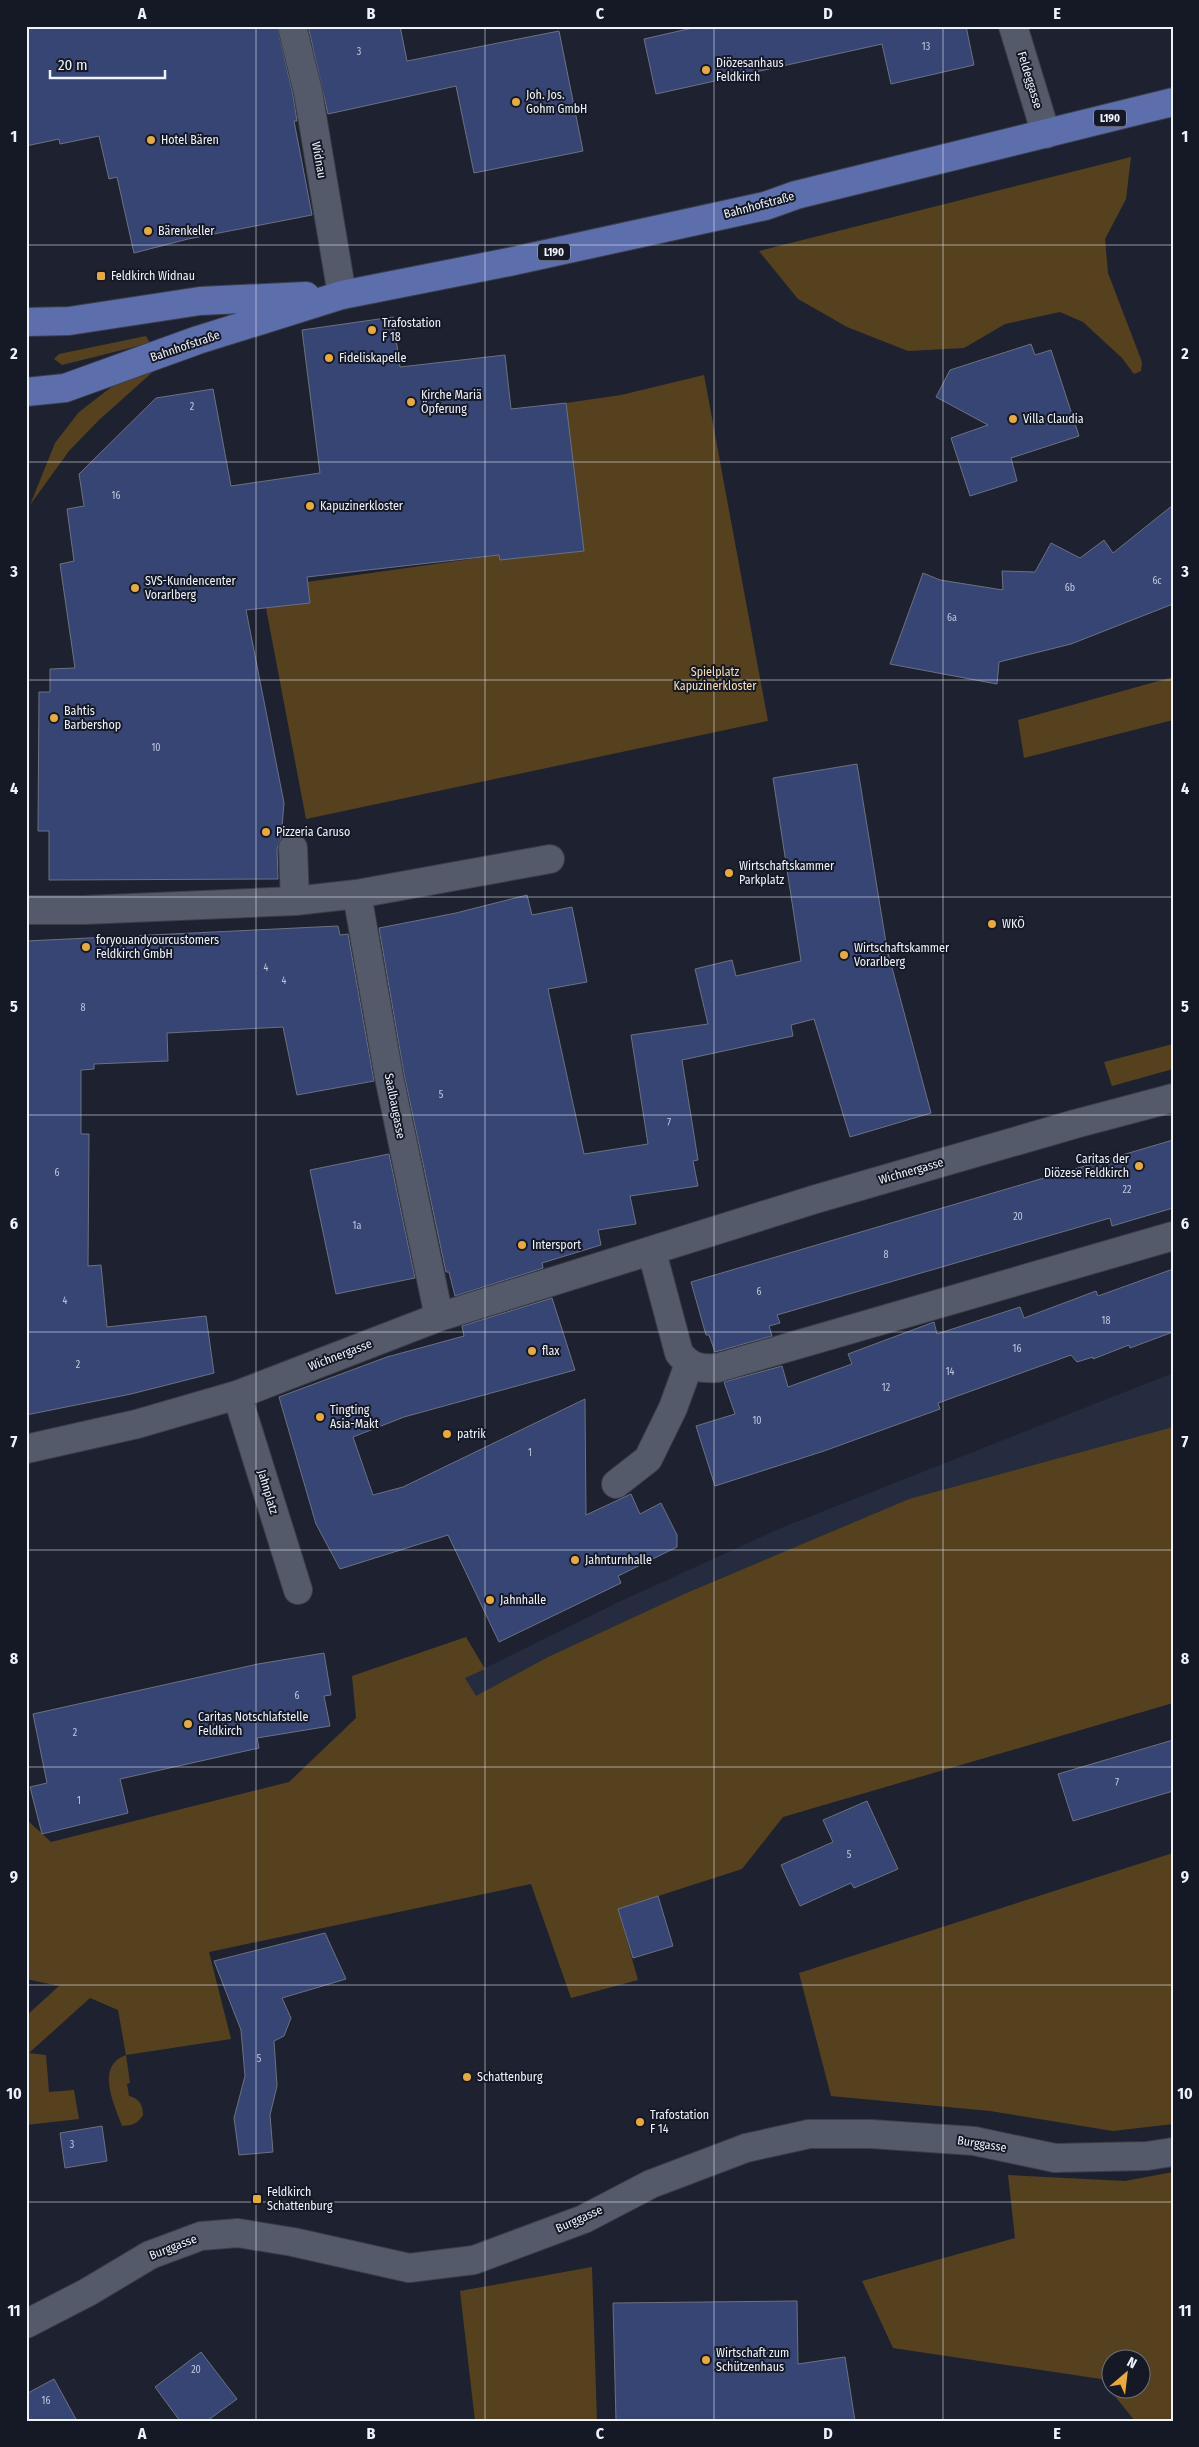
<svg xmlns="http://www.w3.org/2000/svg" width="1199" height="2447" viewBox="0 0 1199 2447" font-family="'Fira Sans Condensed',sans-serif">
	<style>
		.built { fill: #262c3f }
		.green { fill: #56411f; fill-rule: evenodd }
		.building { fill: #374575; stroke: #6b7181 }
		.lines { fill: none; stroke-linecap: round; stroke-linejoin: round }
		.street-casing { stroke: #3b3f4a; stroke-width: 30 }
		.secondary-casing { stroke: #3b3f4a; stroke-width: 30 }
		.primary-casing { stroke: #3b3f4a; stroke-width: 30 }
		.street { stroke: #555a6a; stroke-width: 28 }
		.secondary { stroke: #555a6a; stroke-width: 28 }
		.primary { stroke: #5d6ead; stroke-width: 28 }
		.grid { fill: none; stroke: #eef2fb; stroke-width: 1; stroke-opacity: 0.55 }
		.poi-dot { fill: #eaaa38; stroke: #151926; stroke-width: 2 }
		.labels { text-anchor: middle; stroke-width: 4; stroke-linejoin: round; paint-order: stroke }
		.number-label { font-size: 10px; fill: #c0c7da }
		.shield { fill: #151926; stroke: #adb1bb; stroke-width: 1 }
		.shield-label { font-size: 11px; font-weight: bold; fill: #eef2fb }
		.poi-label { font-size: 12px; fill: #eef2fb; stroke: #151926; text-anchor: start }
		.street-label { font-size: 12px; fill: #eef2fb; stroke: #151926 }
		.park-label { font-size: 12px; fill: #fbddaf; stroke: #151926 }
		.neatline { fill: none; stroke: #eef2fb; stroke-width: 2 }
		.grid-label { font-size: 16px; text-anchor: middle; font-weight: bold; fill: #eef2fb }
	</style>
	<rect width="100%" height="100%" fill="#1e2230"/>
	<!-- built -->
	<path class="built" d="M1173,1373V1427L909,1499L684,1594L548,1657L476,1697L465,1678L621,1601L781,1528Z"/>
	<!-- green -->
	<path class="green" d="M1131,157L1126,199L1105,239L1108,273L1142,362L1141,371L1134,374L1122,358L1083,322L1060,312L1005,324L964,348L908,351L847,327L798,299L759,251Z
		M146,336L150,343L62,365L54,359L59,354Z
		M156,369L99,420L69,451L30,505L55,443L79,412L114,385Z
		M704,375L768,721L306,819L266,608L310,603L307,582L499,555L501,560L584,551L566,403L621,395Z
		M1173,677V720L1024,758L1018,720Z
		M1173,1044V1069L1112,1086L1104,1062Z
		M1173,1427V1703L783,1817L742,1869L618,1909L638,1980L571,1998L531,1884L209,1952L231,2039L126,2055L130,2083L127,2084L129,2096C139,2098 143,2105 143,2115C137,2124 133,2125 122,2126C114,2104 95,2066 126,2055L118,2010L90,1998L29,2053L46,2055L49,2092L74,2090L79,2119L26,2125V2016L59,1986L26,1979V1819L51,1842L289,1782L356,1718L352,1676L466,1637L485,1669L465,1678L476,1696L548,1657L684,1594L909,1499Z
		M1173,1853V2124L1113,2131L990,2111L831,2096L799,1973Z
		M1173,2172V2421H1135L1101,2379L893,2348L862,2281L1015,2238L1008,2175L1125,2181ZM1112,2360H1142V2390H1112Z
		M592,2267L597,2421H475L460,2291Z"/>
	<!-- building -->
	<path class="building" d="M26,26H277L293,95L297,121H294L312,215L188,239L134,253L117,177L109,179L99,136L60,144L59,139L26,146Z
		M308,26H400L407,61L559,31L583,151L474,173L456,86L328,114Z
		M701,26H966L974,65L891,84L882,44L656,94L644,39Z
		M393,317L400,367L505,355L511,409L566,403L584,551L500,560L499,555L307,577L310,603L246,610L284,803L281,839L277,849L278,879L49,880V831H38L39,692H50V669L75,668L60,564L74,561L67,509L84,506L79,474L156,398L213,389L231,486L320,473L302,330Z
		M1031,344L1035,355L1051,350L1079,436L1011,458L1017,481L970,496L951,438L988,425L936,397L950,370Z
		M1173,505V604L1071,644L999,662L997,684L890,664L923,573L940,580L1003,590L1002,571L1035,572L1051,543L1080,558L1104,540L1113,553Z
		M857,764L887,949L931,1113L850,1137L814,1019L791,1025L793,1036L682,1060L698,1160L693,1161L698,1186L630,1196L636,1224L598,1230L601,1245L542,1263L543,1268L455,1296L449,1272H446L404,1074L379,928L456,913L527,895L532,915L572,907L587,982L548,989L584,1154L648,1144L631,1035L708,1024L695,969L732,960L736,976L801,961L773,778Z
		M338,926L340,935L348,934L374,1081L297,1095L283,1027L167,1033L168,1061L94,1064V1069L81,1070V1134H89L88,1266L101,1265L107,1327L206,1316L214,1373L131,1394L26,1415V941Z
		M1173,1140V1208L1112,1226L1110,1218L777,1315L780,1323L769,1326L772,1336L715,1352L709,1335H706L691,1282Z
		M389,1154L415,1278L336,1294L310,1170Z
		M1173,1269V1332L1130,1348L1129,1345L1093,1359V1357L1077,1362L1071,1355L938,1403L940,1409L824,1451L715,1486L696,1426L735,1414L724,1382L782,1366L788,1387L852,1364L848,1354L934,1322L937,1334L1020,1307L1024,1318L1096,1291L1098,1296Z
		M552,1298L575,1370L404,1417L353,1437L373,1495L403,1487L585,1399L586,1515L631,1494L640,1514L661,1503L677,1535V1547L618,1576L621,1583L499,1642L448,1535L340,1569L316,1524L279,1397L387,1357L464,1336L462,1326Z
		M324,1653L331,1695L324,1696L330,1726L257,1738L259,1748L120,1779L128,1813L42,1834L30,1787L47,1783L33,1714L258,1664Z
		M1173,1740V1791L1073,1821L1058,1774Z
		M867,1801L898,1869L854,1888L851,1883L800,1906L781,1865L833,1842L823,1820Z
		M658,1896L673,1946L633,1958L618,1909Z
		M325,1933L346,1979L282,1998L291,2018L284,2036L274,2041L277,2086L270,2115L273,2152L239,2155L234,2118L245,2076L241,2030L214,1961Z
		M102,2126L107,2161L65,2168L60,2133Z
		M797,2301L798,2364L845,2357L855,2421H616L613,2303Z
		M201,2352L237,2399L207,2421H180L155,2387Z
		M54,2379L77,2421H26V2394Z"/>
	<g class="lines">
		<defs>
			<path id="street" d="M292,26L308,92L342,295
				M1013,26L1046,134
				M293,848L295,901
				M357,894L389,1077L439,1317
				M26,910H84L295,901L357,894L550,859
				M652,1252L679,1353C690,1367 699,1369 717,1368L1173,1236
				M237,1395L298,1590
				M26,1449L137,1424L237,1395L439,1317L816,1199L1075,1124L1173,1098
				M616,1484L648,1459L673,1408L689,1364"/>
			<path id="secondary" d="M26,2324L88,2292L150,2255L201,2236L238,2233L293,2242L409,2268L474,2260L584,2219L651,2184L746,2148L809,2134H871L974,2141L1055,2158L1147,2156L1173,2152"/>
			<path id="primary" d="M26,322L69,321L200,301L306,296
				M26,392L65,388L198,340L342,295L509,262L765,206L796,195L1173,102"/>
		</defs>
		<!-- street casing -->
		<use href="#street" class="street-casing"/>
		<!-- secondary casing -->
		<use href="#secondary" class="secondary-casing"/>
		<!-- primary casing -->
		<use href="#primary" class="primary-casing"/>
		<!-- street -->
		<use href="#street" class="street"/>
		<!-- secondary -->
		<use href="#secondary" class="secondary"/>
		<!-- primary -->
		<use href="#primary" class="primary"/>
	</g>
	<!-- grid -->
	<path class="grid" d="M256,26V2421M485,26V2421M714,26V2421M943,26V2421M26,245H1173M26,462H1173M26,680H1173M26,897H1173M26,1115H1173M26,1332H1173M26,1550H1173M26,1767H1173M26,1985H1173M26,2202H1173"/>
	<!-- markers -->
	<g class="poi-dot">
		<circle cx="706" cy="70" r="5"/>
		<circle cx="516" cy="102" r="5"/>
		<circle cx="151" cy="140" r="5"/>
		<circle cx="148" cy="231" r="5"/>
		<rect x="96" y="271" width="10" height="10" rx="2.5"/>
		<circle cx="372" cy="330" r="5"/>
		<circle cx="329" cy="358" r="5"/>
		<circle cx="411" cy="402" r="5"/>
		<circle cx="1013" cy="419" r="5"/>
		<circle cx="310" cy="506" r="5"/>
		<circle cx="135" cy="588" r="5"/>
		<circle cx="54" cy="718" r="5"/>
		<circle cx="266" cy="832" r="5"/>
		<circle cx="729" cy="873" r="5"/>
		<circle cx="992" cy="924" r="5"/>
		<circle cx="86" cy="947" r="5"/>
		<circle cx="844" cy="955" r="5"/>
		<circle cx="1139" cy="1166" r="5"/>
		<circle cx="522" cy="1245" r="5"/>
		<circle cx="532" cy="1351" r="5"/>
		<circle cx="320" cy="1417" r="5"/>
		<circle cx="447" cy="1434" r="5"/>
		<circle cx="575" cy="1560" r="5"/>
		<circle cx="490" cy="1600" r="5"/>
		<circle cx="188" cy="1724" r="5"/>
		<circle cx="467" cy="2077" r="5"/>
		<circle cx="640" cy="2122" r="5"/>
		<rect x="252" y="2194" width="10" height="10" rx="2.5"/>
		<circle cx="706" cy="2360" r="5"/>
	</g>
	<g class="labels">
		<!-- number labels -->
		<g class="number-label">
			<text x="926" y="50">13</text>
			<text x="359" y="55">3</text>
			<text x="192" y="410">2</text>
			<text x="116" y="499">16</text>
			<text x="1157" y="584">6c</text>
			<text x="1070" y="591">6b</text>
			<text x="952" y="621">6a</text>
			<text x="156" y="751">10</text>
			<text x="266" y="971">4</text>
			<text x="284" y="984">4</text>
			<text x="83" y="1011">8</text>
			<text x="441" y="1098">5</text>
			<text x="669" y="1126">7</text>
			<text x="57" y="1176">6</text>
			<text x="1127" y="1193">22</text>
			<text x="1018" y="1220">20</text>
			<text x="357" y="1229">1a</text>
			<text x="886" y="1258">8</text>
			<text x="759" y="1295">6</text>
			<text x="65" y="1304">4</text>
			<text x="1106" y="1324">18</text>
			<text x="1017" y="1352">16</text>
			<text x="78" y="1368">2</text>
			<text x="950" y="1375">14</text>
			<text x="886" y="1391">12</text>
			<text x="757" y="1424">10</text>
			<text x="530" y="1456">1</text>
			<text x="297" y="1699">6</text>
			<text x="75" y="1736">2</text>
			<text x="1117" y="1786">7</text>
			<text x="79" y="1804">1</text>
			<text x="849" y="1858">5</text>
			<text x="259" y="2062">5</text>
			<text x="72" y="2148">3</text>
			<text x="196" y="2373">20</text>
			<text x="46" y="2404">16</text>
		</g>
		<!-- shield labels -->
		<g class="shield">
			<rect x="1094" y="109.5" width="32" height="17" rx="4"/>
			<rect x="538" y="243.5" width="32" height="17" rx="4"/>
		</g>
		<g class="shield-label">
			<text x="1110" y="122">L190</text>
			<text x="554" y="256">L190</text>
		</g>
		<!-- poi labels -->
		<g class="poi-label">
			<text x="716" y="67">Diözesanhaus<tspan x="716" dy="14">Feldkirch</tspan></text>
			<text x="526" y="99">Joh. Jos.<tspan x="526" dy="14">Gohm GmbH</tspan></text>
			<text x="161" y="144">Hotel Bären</text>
			<text x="158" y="235">Bärenkeller</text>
			<text x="111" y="280">Feldkirch Widnau</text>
			<text x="382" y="327">Trafostation<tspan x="382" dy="14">F 18</tspan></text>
			<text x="339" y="362">Fideliskapelle</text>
			<text x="421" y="399">Kirche Mariä<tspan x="421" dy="14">Öpferung</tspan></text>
			<text x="1023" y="423">Villa Claudia</text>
			<text x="320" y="510">Kapuzinerkloster</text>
			<text x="145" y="585">SVS-Kundencenter<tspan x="145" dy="14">Vorarlberg</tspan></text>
			<text x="64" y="715">Bahtis<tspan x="64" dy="14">Barbershop</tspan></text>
			<text x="276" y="836">Pizzeria Caruso</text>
			<text x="739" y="870">Wirtschaftskammer<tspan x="739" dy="14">Parkplatz</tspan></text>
			<text x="1002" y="928">WKÖ</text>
			<text x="96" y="944">foryouandyourcustomers<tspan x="96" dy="14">Feldkirch GmbH</tspan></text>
			<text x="854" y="952">Wirtschaftskammer<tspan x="854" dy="14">Vorarlberg</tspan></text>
			<text x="1129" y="1163" text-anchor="end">Caritas der<tspan x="1129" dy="14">Diözese Feldkirch</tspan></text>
			<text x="532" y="1249">Intersport</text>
			<text x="542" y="1355">flax</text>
			<text x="330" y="1414">Tingting<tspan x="330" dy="14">Asia-Makt</tspan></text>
			<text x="457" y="1438">patrik</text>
			<text x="585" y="1564">Jahnturnhalle</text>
			<text x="500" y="1604">Jahnhalle</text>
			<text x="198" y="1721">Caritas Notschlafstelle<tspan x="198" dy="14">Feldkirch</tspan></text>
			<text x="477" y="2081">Schattenburg</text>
			<text x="650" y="2119">Trafostation<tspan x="650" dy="14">F 14</tspan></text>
			<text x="267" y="2196">Feldkirch<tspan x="267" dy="14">Schattenburg</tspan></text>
			<text x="716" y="2357">Wirtschaft zum<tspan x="716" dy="14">Schützenhaus</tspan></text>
		</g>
		<!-- street labels -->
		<g class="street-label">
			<text transform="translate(1030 80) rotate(73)" y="4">Feldeggasse</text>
			<text transform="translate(319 160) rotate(80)" y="4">Widnau</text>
			<text transform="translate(759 205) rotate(-15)" y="4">Bahnhofstraße</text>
			<text transform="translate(185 346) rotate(-19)" y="4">Bahnhofstraße</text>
			<text transform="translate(395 1106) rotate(79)" y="4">Saalbaugasse</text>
			<text transform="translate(911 1171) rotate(-16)" y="4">Wichnergasse</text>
			<text transform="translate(340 1355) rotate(-21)" y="4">Wichnergasse</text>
			<text transform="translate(268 1492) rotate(73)" y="4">Jahnplatz</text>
			<text transform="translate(982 2144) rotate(9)" y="4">Burggasse</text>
			<text transform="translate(579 2219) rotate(-24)" y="4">Burggasse</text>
			<text transform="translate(173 2247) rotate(-21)" y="4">Burggasse</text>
		</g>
		<!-- park labels -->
		<g class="park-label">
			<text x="715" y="676">Spielplatz<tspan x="715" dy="14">Kapuzinerkloster</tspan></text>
		</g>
	</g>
	<!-- border -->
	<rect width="1199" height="2447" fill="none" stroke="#151926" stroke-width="55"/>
	<!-- north arrow -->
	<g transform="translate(1126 2374) rotate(28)"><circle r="24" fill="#151926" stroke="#6c707b"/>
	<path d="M0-4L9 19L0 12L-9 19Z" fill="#eaaa38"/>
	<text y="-8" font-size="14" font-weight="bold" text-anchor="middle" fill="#eef2fb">N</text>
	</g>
	<!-- scale -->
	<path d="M50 70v8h115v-8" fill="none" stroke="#eef2fb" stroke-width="2.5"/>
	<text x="58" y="70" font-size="15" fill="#eef2fb" stroke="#151926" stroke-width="4" paint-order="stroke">20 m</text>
	<rect x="28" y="28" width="1144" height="2392" class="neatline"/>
	<g class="grid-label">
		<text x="142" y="19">A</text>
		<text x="371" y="19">B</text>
		<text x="600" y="19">C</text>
		<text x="828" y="19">D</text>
		<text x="1057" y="19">E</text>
		<text x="14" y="142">1</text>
		<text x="1185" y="142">1</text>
		<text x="14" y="359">2</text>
		<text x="1185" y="359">2</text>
		<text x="14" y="577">3</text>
		<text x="1185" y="577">3</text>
		<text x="14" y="794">4</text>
		<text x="1185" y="794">4</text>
		<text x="14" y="1012">5</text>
		<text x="1185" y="1012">5</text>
		<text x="14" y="1229">6</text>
		<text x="1185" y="1229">6</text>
		<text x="14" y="1447">7</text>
		<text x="1185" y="1447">7</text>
		<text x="14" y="1664">8</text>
		<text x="1185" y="1664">8</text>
		<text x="14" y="1882">9</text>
		<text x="1185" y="1882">9</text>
		<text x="14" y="2099">10</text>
		<text x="1185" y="2099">10</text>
		<text x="14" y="2316">11</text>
		<text x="1185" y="2316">11</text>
		<text x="142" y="2439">A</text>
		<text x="371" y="2439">B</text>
		<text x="600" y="2439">C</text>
		<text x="828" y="2439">D</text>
		<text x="1057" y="2439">E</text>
	</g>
</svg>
